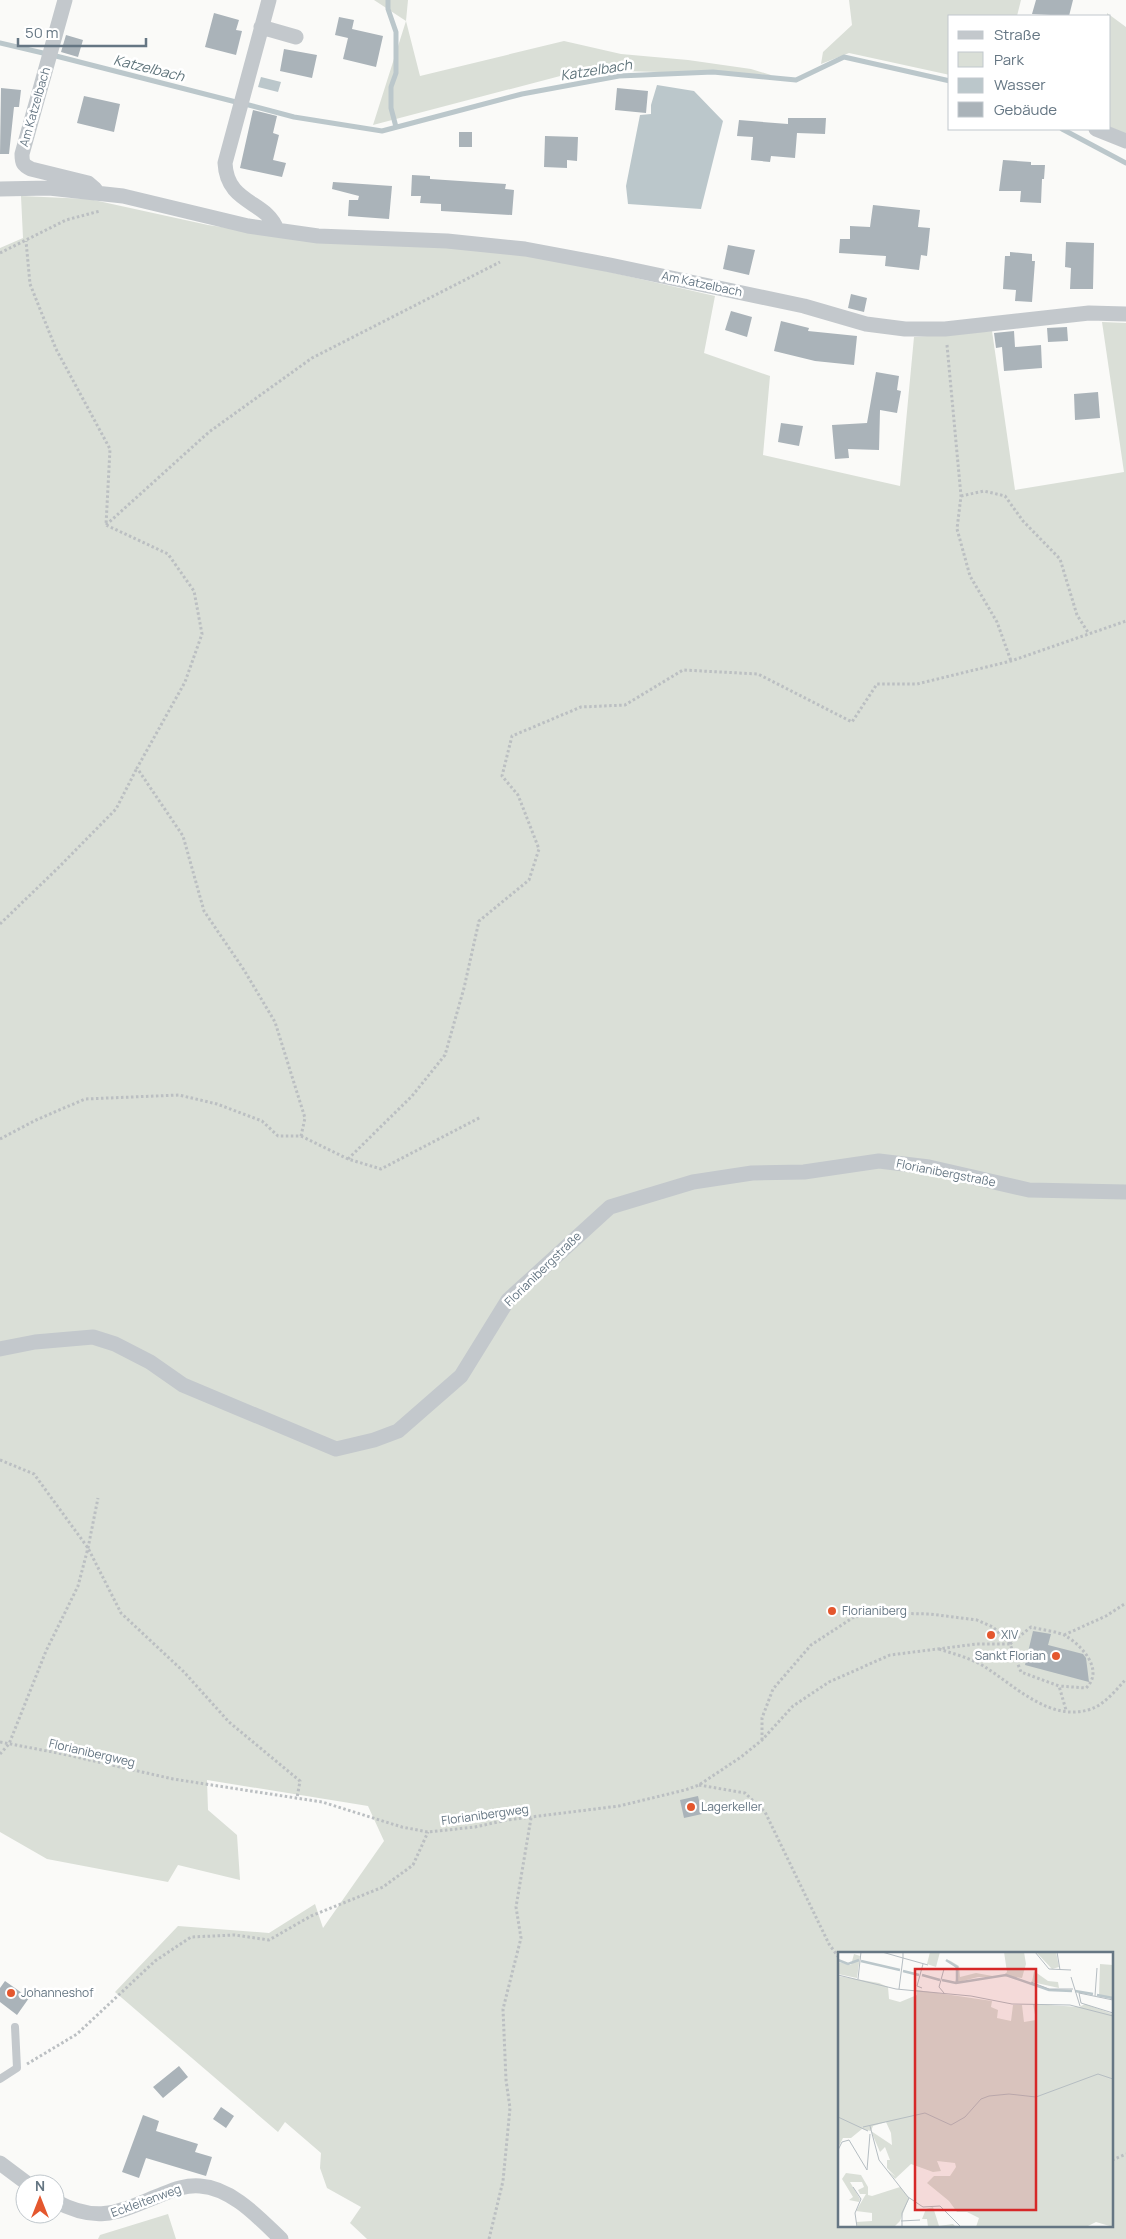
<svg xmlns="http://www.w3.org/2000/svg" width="1126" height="2239" viewBox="0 0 1126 2239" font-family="Manrope,sans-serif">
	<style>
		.green { fill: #dadfd7; fill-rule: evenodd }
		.water { fill: #bbc7cb }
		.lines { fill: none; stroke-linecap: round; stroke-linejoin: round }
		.stream { stroke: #bbc7cb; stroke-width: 5 }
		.building { fill: #aab3b9 }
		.path { stroke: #bbbfc2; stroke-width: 3; stroke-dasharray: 2.5 2.5; stroke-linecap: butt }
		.service { stroke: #c3c8cc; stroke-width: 8 }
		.minor { stroke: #c3c8cc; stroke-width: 15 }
		.poi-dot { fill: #e4572e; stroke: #fff; stroke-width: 2 }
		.labels { text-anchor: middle; stroke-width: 5; stroke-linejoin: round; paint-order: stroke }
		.street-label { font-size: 12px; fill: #657683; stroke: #fff }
		.poi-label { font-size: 12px; fill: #657683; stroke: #fff; text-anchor: start }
		.water-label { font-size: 14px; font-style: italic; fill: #60757c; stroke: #fff }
		.inset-river { fill: none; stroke: #bbc7cb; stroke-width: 2.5 }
		.inset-road { fill: none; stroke: #b5bdc2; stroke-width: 1 }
		.view { fill: #d62828; fill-opacity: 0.15; stroke: #d62828; stroke-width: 2.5 }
		.inset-edge { fill: none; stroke: #657683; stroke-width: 2.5 }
	</style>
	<rect width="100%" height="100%" fill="#fafaf8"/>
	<!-- green -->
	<path class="green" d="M374,0H408L406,21L420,76L564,41L621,54L688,60L751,69L771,75L583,70L373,125L406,21Z
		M849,0H1021L1017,16H950V75L849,53L821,64L823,52L852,25Z
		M1107,13L1126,27V134L1110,127V16H1107Z
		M21,196L89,199L208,225L317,241L446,247L544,257L715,296L704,353L770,376L763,455L900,486L914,337L992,331L1015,490L1124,472L1102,322L1126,323V2239H367L350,2223L361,2207L327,2188L320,2168L321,2153L285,2122L278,2132L115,1992L178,1926L269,1933L315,1904L323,1928L384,1841L368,1806L207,1780L208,1810L237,1835L240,1880L178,1865L168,1882L47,1859L0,1832V248L23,238ZM840,1953H1112V2225H840Z
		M168,2214L176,2239H98L100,2235Z"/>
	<!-- water -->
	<path class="water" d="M261,77L281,82L278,92L258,87Z
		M657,85L694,91L723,121L701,209L628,204L626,186L640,115L651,114V105Z"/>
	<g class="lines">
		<!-- stream -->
		<path class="stream" d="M388,0V9L396,32V73L391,87V108L396,127
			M0,43L43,53
			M56,56L236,102
			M245,104L294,117L382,131L522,94L619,76L713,72L796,80L844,57L950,81
			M1062,129L1126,163"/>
	</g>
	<!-- building -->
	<path class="building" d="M1036,0H1073L1069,16L1032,14Z
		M214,13L239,20L236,30L242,31L236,55L205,47Z
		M339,17L354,20L352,29L383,36L376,67L343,59L348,38L335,35Z
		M66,35L83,40L78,57L61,52Z
		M284,49L317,55L312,78L280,71Z
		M1,88L21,90L19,107H14L9,154H0Z
		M617,88L648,91L646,113L615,110Z
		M84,96L120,104L114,132L77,123Z
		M253,110L277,116L273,133L279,135L273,160L286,163L282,177L240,168Z
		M788,118H826L825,134L797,133L795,158L771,156L770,162L751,160L753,137L737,136L739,120L788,124Z
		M459,132H472V147H459Z
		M545,136L578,137L577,161L567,160V168L544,167Z
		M1003,160L1031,162V165H1045L1044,179H1042L1041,203L1020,202L1021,191H999Z
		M412,175L430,176V179L506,184L505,189L514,190L512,215L441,211V204L420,203L421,196H411Z
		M333,182L392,186L389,219L348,216L349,200H358L359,196L332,189Z
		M873,205L920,210L918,227L930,228L927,256L921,255L919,270L885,266L886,256L839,253L840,239H850V226L870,227Z
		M1066,242L1094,243L1093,289H1070L1071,268L1065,267Z
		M728,245L755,250L749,275L723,269Z
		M1010,252L1032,254V261H1035L1032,302L1015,301L1016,290L1003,289L1005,256H1010Z
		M851,294L867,298L864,312L848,308Z
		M731,311L752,317L747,337L725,330Z
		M781,321L809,328L808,331L857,336L854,365L815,361L774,351Z
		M1067,327L1068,341L1048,342L1047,328Z
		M1014,331L1015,347L1041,345L1042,368L1004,371L1002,347L996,348L994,333Z
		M876,372L899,376L897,390L901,391L897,413L880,410L879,450L848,449L849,458L835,459L832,425L867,423Z
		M1098,392L1100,418L1075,420L1074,394Z
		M781,423L803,426L799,446L778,442Z
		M1033,1631L1051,1634L1048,1645L1083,1654L1086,1658L1089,1682L1025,1665Z
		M698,1796L702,1814L684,1818L680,1800Z
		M5,1981L29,1998L17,2015L0,2002V1988Z
		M179,2066L188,2077L163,2098L153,2087Z
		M221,2107L234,2116L226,2128L213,2119Z
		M143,2115L159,2121L156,2131L198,2144L195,2152L212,2157L206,2176L146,2158L139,2178L122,2172Z"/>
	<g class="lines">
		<!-- path -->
		<path class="path" d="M0,253L66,220L100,211
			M947,345L961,496L957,529L970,576L997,622L1011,661
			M961,496L984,491L1005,496L1023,521L1060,559L1077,615L1089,634
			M106,525L209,432L312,358L500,262
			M0,924L59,867L116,809L137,768
			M301,1136L348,1159L381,1169L481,1117
			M0,1139L36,1120L85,1099L179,1095L217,1104L262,1121L278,1136H301L305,1118L275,1022L244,970L204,911L183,836L137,768L185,682L202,634L194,591L168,554L106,525L110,449L56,349L30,284L26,241
			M348,1159L412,1096L445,1055L464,988L479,921L529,880L539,849L518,795L502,776L512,736L581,707L625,705L683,670L758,674L852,722L877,684H917L1011,661L1126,621
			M0,1460L34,1474L88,1548L121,1613L184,1672L229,1722L300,1781L297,1798
			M1064,1635L1106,1616L1126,1603
			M1010,1644L1031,1627C1041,1630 1057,1631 1066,1636C1081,1645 1105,1670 1086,1688L1059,1686
			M939,1649C954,1654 971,1658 985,1667C1015,1686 1051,1723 1091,1709C1105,1704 1116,1690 1126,1679
			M762,1740V1718L773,1689L811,1645L854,1617L882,1613L930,1614L977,1620L993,1627L1010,1644L1021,1672L1059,1686L1066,1710
			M0,1742L63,1754L173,1779L322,1802L402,1827L428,1832L475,1827L507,1820L619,1806L685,1790L699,1785L741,1757L762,1740L793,1706L829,1682L890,1655L977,1644H1010
			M0,1754L9,1744L46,1651L78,1586L88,1548L98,1498
			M699,1785L745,1793L765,1812L829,1944L840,1959
			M27,2064L77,2034L155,1961L191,1937L235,1935L269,1940L311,1916L383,1887L413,1865L428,1832
			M1112,2160L1126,2154
			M489,2239L503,2181L510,2108L506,2080L503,2009L521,1938L516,1907L531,1818"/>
		<!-- service -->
		<path class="service" d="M0,2079L17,2068L15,2027"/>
		<!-- minor -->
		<path class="minor" d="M65,0L22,154C22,163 23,165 31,169L88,183L95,189
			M269,0L225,163C227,205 267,200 277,230
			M261,27L296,37
			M1096,129L1126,141
			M0,189L49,188L123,196L248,226L318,236L447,241L525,249L610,265L804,306L866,324L905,329H945L1089,313L1126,314
			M0,1349L35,1342L93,1337L115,1344L150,1362L183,1385L336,1449L374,1440L398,1431L461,1376L508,1300L610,1207L693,1182L752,1173L804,1172L879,1161L929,1167L1029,1190L1126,1192
			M0,2163L28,2184
			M55,2201C100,2225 120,2211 163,2194C175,2189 186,2185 200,2186C232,2188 259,2218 281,2239"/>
	</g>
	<!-- markers -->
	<g class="poi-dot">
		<circle cx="832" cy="1611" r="5"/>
		<circle cx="991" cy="1635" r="5"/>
		<circle cx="1056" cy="1656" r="5"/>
		<circle cx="691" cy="1807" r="5"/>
		<circle cx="11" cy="1993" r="5"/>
	</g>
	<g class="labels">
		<!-- street labels -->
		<g class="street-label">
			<text transform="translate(35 107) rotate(-74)" y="4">Am Katzelbach</text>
			<text transform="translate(702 284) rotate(12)" y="4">Am Katzelbach</text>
			<text transform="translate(946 1173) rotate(11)" y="4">Florianibergstraße</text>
			<text transform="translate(543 1269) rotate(-44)" y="4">Florianibergstraße</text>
			<text transform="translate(92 1753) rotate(13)" y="4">Florianibergweg</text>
			<text transform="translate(485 1815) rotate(-8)" y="4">Florianibergweg</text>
			<text transform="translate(146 2201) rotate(-20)" y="4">Eckleitenweg</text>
		</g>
		<!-- poi labels -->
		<g class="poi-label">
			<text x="842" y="1615">Florianiberg</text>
			<text x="1001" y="1639">XIV</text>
			<text x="1046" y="1660" text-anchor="end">Sankt Florian</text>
			<text x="701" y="1811">Lagerkeller</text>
			<text x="21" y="1997">Johanneshof</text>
		</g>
		<!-- water labels -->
		<g class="water-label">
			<text transform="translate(149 68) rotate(14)" y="5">Katzelbach</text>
			<text transform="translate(596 70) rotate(-9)" y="5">Katzelbach</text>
		</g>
	</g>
	<!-- overview -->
	<g transform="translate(838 1952)">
		<rect width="275" height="275" fill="#fafaf8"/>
		<path d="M92,0H102L98,15L89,12ZM166,0H186L188,12L184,26L165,24L169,20ZM218,0L221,15L214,17L199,1ZM16,2L22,4L19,26L0,22V10L13,13ZM111,8L121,14L122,25L138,21L160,25H140L117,31L120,19ZM262,12L275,13V47L261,44ZM196,19L210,29L220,30L221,36L194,30ZM0,24L41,31L50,35L51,47L62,50L79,43V38L154,49L153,55L160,58L159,66L173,69L175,53H184L186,70L198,68L195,52L241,55L247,52L275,62V275L258,270L248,275H138L141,266L129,260H119L111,249L89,231L96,224H112L118,215L117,211L99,209L103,219L95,220L73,212L57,227L49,218L58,225L49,216V208H52L47,195L42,200L33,179L24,177L13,186H5L0,196ZM48,170L53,181L54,193L33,179L35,174ZM8,221L23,223L30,235V243L34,244L62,235L71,246L62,269L56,275H20L18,270L34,269V261L18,259L28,242H22L20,238L26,235L24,230H12L22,247L21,250L11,248L15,245L4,227ZM95,255L101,274L115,272L118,275H90L89,267H84L88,257Z" fill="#dadfd7" fill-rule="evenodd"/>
		<path class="inset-river" d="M0,8L10,12L21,8M108,8L119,15V30M23,9L62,18M65,19L81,23M84,23L102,28M104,28L118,31L168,23L211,38L234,39M237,39L255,42M259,43L275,46"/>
		<path class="inset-road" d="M44,0L65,6L61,37M65,0V6L90,13M197,0L211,17L233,18M219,0L222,18M0,23L58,37L133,44L174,52L232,53L275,64M233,25L242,54M20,27L23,0M193,30L211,37H235M84,36L79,34L85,12M106,41L101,35L106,17M257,44L259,16M275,48L241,41L243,51L275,61M0,165L30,179M32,174L41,208L70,245L85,255L102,254L123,275M25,175L87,161L113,173L127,165L143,147L151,144L171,142L198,145L260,122L275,127M0,198L4,190L11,188L29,218L32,182M15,235L23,247L17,261L19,275M63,269L82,268M64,275V261L71,246"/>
		<path class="view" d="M77,17H198V258H77Z"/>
		<rect width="275" height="275" class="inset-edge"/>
	</g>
	<!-- legend -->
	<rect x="948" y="15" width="162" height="115" fill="#ffffff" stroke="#c1c8cd"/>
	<rect x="958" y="31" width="25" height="8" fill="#c3c8cc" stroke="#c1c8cd"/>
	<text x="994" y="40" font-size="15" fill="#657683">Straße</text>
	<rect x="958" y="52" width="25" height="15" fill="#dadfd7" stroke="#c1c8cd"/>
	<text x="994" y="65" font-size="15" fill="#657683">Park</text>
	<rect x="958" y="78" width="25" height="15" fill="#bbc7cb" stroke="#c1c8cd"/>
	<text x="994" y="90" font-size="15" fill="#657683">Wasser</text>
	<rect x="958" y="102" width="25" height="15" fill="#aab3b9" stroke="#c1c8cd"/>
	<text x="994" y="115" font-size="15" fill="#657683">Gebäude</text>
	<!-- north arrow -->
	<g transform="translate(40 2199)"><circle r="24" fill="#ffffff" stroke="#c1c8cd"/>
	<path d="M0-4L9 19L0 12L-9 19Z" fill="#e4572e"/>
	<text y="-8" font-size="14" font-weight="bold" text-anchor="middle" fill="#657683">N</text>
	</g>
	<!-- scale -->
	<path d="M18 38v8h128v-8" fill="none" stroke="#657683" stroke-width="2.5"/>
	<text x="25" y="38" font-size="15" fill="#657683" stroke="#ffffff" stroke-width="4" paint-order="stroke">50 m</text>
</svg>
